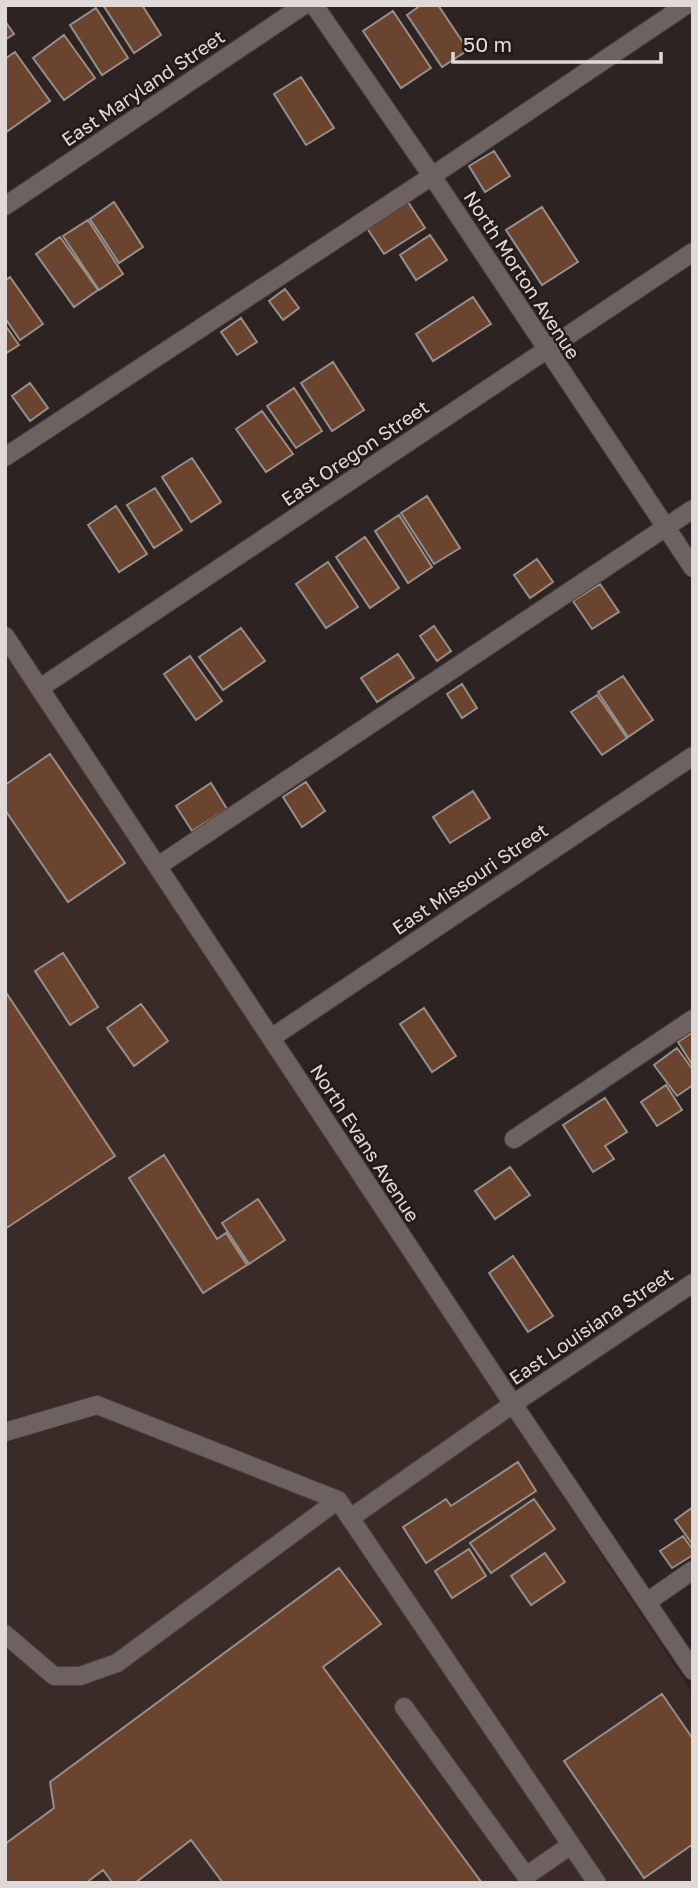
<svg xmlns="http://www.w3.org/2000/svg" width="698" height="1888" viewBox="0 0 698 1888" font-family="'Golos Text',sans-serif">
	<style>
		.built { fill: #3a2a28 }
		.building { fill: #6b442f; stroke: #988e89; stroke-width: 2 }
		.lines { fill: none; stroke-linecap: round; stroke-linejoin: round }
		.minor-casing { stroke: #494140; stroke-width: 20 }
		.minor { stroke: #6e6261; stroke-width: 18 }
		.labels { text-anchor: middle; stroke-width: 5; stroke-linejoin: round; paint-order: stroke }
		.street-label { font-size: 19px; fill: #e0d9d8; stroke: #221919 }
	</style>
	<rect width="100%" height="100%" fill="#2c2322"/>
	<!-- built -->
	<path class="built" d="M5,647L693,1694V1883H5Z"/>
	<!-- building -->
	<path class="building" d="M103,5H142L161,35L134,53Z
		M421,5H438L468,50L442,67L407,15Z
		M96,8L128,58L102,75L70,25Z
		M393,11L431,68L401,88L363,31Z
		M5,21L14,34L5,40Z
		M64,35L95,78L64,100L33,58Z
		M15,52L50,101L5,133V59Z
		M301,77L334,128L306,145L274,94Z
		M494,151L510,176L485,192L469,166Z
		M114,202L143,247L119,263L90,219Z
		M408,202L425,228L384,254L367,228Z
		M542,207L578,262L542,285L506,230Z
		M88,220L123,274L99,290L63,236Z
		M430,235L447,260L416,280L400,255Z
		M60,237L98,290L74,307L36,254Z
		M10,277L43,324L20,340L5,318V281Z
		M285,289L299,308L283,320L269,301Z
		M473,297L491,324L433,361L416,334Z
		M241,318L257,342L237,355L221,332Z
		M5,325L19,345L5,354Z
		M333,362L364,410L332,431L301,383Z
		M30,383L48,408L30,421L12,396Z
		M294,388L322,431L296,448L267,406Z
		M262,411L293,454L266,472L236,429Z
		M192,458L221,502L191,522L162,477Z
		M155,488L182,530L154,548L127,505Z
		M427,496L460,548L434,564L401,513Z
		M116,506L147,554L119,572L88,525Z
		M399,515L432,567L408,583L375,531Z
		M365,537L399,588L370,608L336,557Z
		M537,559L553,582L530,598L514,575Z
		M328,562L358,607L326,628L296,584Z
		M600,584L619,612L592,629L573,601Z
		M434,626L451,651L437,661L420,636Z
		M241,628L265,661L223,690L199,657Z
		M398,654L414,678L377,702L361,678Z
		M190,656L222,701L196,720L164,674Z
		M623,676L653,720L628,737L598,692Z
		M462,684L477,708L462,718L447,694Z
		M597,695L627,738L602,755L571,712Z
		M50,754L125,863L68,902L5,810V785Z
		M306,782L325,811L302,827L283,797Z
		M211,783L227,809L192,831L176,806Z
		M473,791L490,818L450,843L433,817Z
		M63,953L98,1007L70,1025L35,971Z
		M5,991L115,1156L5,1229Z
		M141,1004L168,1041L134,1066L107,1028Z
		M424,1008L456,1056L432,1072L400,1024Z
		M693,1032V1066L678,1042Z
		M677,1048L693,1070V1085L677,1096L654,1065Z
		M666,1085L682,1110L657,1126L641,1102Z
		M605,1098L627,1132L605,1146L614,1159L593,1172L563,1125Z
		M164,1155L217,1239L226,1233L247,1265L203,1293L129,1178Z
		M510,1167L530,1195L495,1219L475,1191Z
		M258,1199L285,1240L249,1264L222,1223Z
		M513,1256L553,1316L528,1332L489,1273Z
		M518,1462L536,1491L426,1563L403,1527L446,1499L451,1506Z
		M534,1499L555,1529L491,1573L470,1543Z
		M693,1507V1545L675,1520Z
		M683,1536L693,1550V1555L672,1568L660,1551Z
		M469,1549L486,1576L452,1598L435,1571Z
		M545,1553L565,1582L531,1605L511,1576Z
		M339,1568L381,1624L323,1667L482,1883H223L191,1840L135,1883H113L103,1870L86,1883H5V1844L54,1808L50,1782Z
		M662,1694L693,1739V1844L644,1878L564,1761Z"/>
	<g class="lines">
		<defs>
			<path id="minor" d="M314,5L432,176L693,568
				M5,206L304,5
				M5,457L432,176L686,5
				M5,636L513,1404L693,1671
				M40,688L693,252
				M158,866L693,509
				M271,1038L693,756
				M514,1139L693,1019
				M5,1432L97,1405L338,1500L597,1883
				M352,1517L513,1404L693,1283
				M647,1602L693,1570
				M5,1634L54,1676H80L117,1663L338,1500
				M404,1707L526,1876L571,1845"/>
		</defs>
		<!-- minor casing -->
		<use href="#minor" class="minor-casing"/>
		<!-- minor -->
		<use href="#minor" class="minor"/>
	</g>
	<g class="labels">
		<!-- street labels -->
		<g class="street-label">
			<text transform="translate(143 88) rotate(-34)" y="7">East Maryland Street</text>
			<text transform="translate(522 275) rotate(57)" y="7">North Morton Avenue</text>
			<text transform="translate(355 453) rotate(-34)" y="7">East Oregon Street</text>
			<text transform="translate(470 879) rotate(-34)" y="7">East Missouri Street</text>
			<text transform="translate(365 1143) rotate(57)" y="7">North Evans Avenue</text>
			<text transform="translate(591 1326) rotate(-34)" y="7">East Louisiana Street</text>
		</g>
	</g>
	<!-- border -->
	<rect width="698" height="1888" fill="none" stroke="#e0d9d8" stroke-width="14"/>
	<!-- scale -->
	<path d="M453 52v10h208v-10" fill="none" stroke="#e0d9d8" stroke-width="3.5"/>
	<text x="463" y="52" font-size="21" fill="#e0d9d8" stroke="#221919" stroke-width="5" paint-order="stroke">50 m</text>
</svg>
